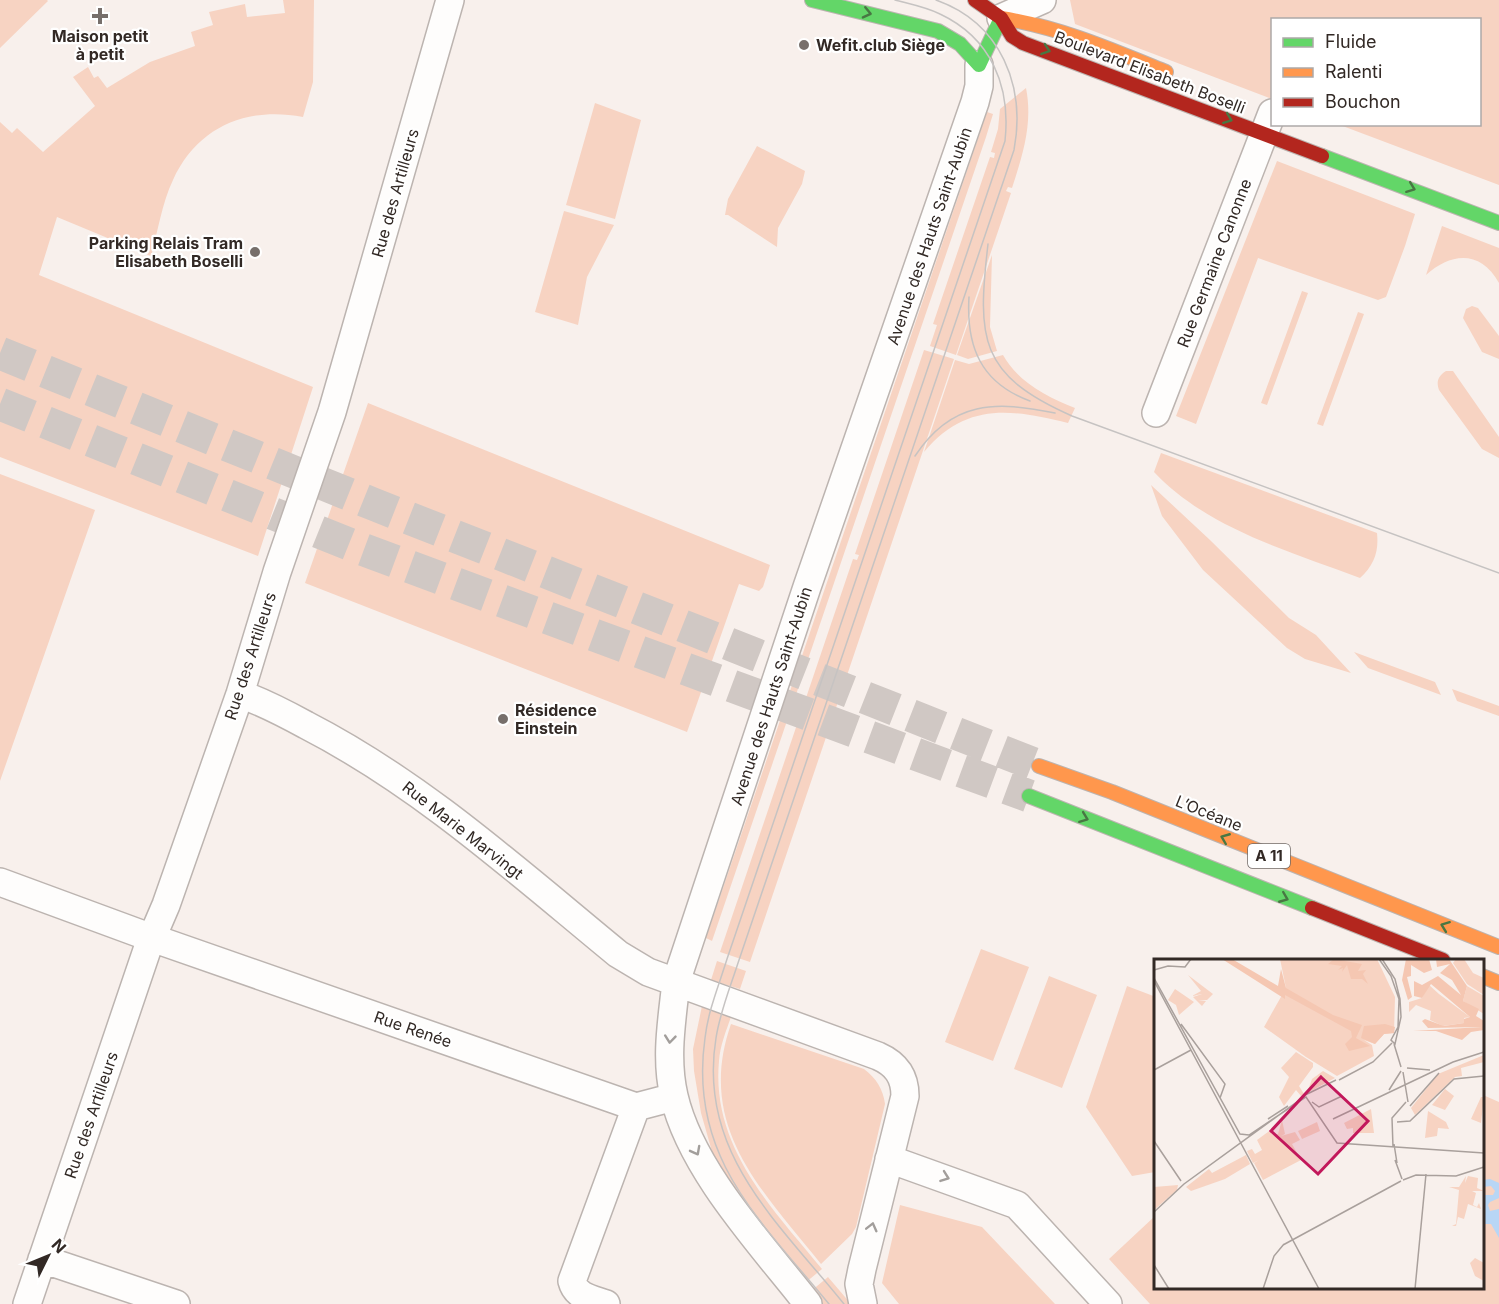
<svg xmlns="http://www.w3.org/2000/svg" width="1499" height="1304" viewBox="0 0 1499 1304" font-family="Inter,sans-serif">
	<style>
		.green { fill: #f7d3c2 }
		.water { fill: #b8d6f5 }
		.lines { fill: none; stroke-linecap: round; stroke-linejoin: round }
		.highway-tunnel { stroke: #d0c8c4; stroke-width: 33; stroke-dasharray: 33 16; stroke-linecap: butt }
		.street-casing { stroke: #bcb4b0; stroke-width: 30 }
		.fast-casing { stroke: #bcb4b0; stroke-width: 16 }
		.slow-casing { stroke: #bcb4b0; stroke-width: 16 }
		.jam-casing { stroke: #bcb4b0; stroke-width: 16 }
		.street { stroke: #fefdfc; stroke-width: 27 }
		.fast { stroke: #63d668; stroke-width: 14 }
		.slow { stroke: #ff974d; stroke-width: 14 }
		.jam { stroke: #b3261e; stroke-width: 14 }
		.tram { stroke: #c6c3c2; stroke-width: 1.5 }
		.oneway { stroke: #487743 }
		.oneway2 { stroke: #a29e9b }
		.poi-dot { fill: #776f6b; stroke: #fff; stroke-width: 2 }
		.labels { text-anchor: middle; stroke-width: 4.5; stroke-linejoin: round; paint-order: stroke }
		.shield { fill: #fff; stroke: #706966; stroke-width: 1.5 }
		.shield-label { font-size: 15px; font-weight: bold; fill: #322925 }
		.poi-label { font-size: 16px; font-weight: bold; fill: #322925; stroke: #fff; text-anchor: start }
		.street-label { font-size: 16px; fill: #322925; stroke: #fff }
		.inset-road { fill: none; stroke: #a9a09c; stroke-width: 1.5 }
		.view { fill: #c2185b; fill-opacity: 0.15; stroke: #c2185b; stroke-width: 3 }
		.inset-edge { fill: none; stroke: #322925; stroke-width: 3 }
	</style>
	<rect width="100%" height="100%" fill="#f8f0ec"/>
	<!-- green -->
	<path class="green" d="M0,0H47L48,1L0,48Z
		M283,0H314L313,82L303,117C247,106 197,127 173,180C162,203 158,231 151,256L57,217L39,275L313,387L258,556L0,457V122L12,133L17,128L43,152L95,106L73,77L88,67L94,78L98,76L107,88L150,62L195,46L191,32L213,25L209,12L245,4L247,17L285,13Z
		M1070,0H1499V185L1340,125L1480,124V20H1272V99L1075,24Z
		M1026,88C1033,123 1023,154 1012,188L1008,187L1006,191L1011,193L956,355L930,346L937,325L933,324L990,157L994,158L995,153L991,152L998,129L1000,109Z
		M595,103L641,120L615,219L566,205Z
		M987,112L993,114L986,137L712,941L706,938Z
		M757,146L805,171L802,184L778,228L777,247L728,215H725L728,199Z
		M1277,161L1415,214L1405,246L1386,297L1378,300L1258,258L1196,424L1176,416Z
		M564,211L614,225L587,277L578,325L535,312Z
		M1442,226L1499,248V283C1481,250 1451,252 1426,275Z
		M992,255L990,327L997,351L968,359L957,355Z
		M1302,291L1308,293L1267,405L1261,403Z
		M1472,306L1478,308L1499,336V359L1482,352L1463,318L1466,309Z
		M1358,312L1364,314L1323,426L1317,424Z
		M924,350L954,359L750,962L720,952L853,559L857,560L859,555L855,554Z
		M1003,355C1018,382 1047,397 1075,408L1068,423C1011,409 966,402 924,452L955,360L969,364Z
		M1446,371H1453L1499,437V458L1482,449L1439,390C1436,382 1438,376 1446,371Z
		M368,403L770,565L763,587L759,591L739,584L687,732L305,583Z
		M1161,453L1377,533C1379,552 1374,565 1360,578C1289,551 1208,529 1154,472Z
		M0,474L95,510L0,781Z
		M1151,485L1210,540L1289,618L1316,635L1351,673L1305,659L1287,648L1203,570L1162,516Z
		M1354,652L1435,682L1441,695L1368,668Z
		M1452,689L1499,706V716L1457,701Z
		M981,949L1029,967L993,1061L945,1042Z
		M717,961L746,971L740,989L711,980Z
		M1049,976L1097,995L1062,1088L1014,1069Z
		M1127,986L1156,997L1155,1172L1132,1176L1086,1107Z
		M702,1006L731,1017C726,1031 720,1046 719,1061C711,1147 772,1208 822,1269L805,1283L754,1222L713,1155L701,1113L694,1071L693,1049Z
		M731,1024L864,1069C876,1078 883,1089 885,1104L856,1227L852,1234L821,1264C762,1190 695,1127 731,1024Z
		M1483,1095L1499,1102V1304H1150L1109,1259L1155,1216L1156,1288H1482Z
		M900,1205L982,1227L1055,1304H899L882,1283Z
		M828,1277L851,1304H822L811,1291Z"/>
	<!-- water -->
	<path class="water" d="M1490,1179L1499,1183V1198L1490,1202L1488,1205L1490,1211L1499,1209V1238L1491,1224H1483V1195H1493L1495,1191L1491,1186L1483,1187V1180Z"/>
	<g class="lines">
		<!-- highway-tunnel -->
		<path class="highway-tunnel" d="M0,353L373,504L1039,766
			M0,404L359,548L1029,796"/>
		<defs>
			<path id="street" d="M1001,18L1042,0
				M1156,413L1272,113
				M240,694C263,702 284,713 306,725C421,784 518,872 618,954L648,972L878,1056C896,1064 905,1076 905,1096L862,1269L859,1284L863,1304
				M0,882L152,938L636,1107L674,1097
				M889,1159L1017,1205L1108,1304
				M42,1259L176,1304
				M27,1304L148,947L166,905L240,694L277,572L332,412L450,0
				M606,1304C592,1299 576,1297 572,1281L636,1107
				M808,1304C762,1245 691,1170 674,1096C665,1058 672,1020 676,982L807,587L975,102L979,86V65"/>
			<path id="fast" d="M812,0L938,31L960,44L979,65L1001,18
				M1322,156L1499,223
				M1029,796L1312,908"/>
			<path id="slow" d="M1001,18C1059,27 1112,50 1166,72
				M1039,766L1112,792L1499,947
				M1482,976L1499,983"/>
			<path id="jam" d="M975,0L1001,18L1012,36L1023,43L1322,156
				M1312,908L1443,960"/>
		</defs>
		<!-- street casing -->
		<use href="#street" class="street-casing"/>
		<!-- fast casing -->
		<use href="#fast" class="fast-casing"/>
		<!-- slow casing -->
		<use href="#slow" class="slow-casing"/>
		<!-- jam casing -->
		<use href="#jam" class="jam-casing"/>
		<!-- street -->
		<use href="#street" class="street"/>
		<!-- fast -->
		<use href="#fast" class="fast"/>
		<!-- slow -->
		<use href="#slow" class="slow"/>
		<!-- jam -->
		<use href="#jam" class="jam"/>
		<!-- tram -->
		<path class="tram" d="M988,244C977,339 979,375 1072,416L1499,573
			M969,297C966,347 981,383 1030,401
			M915,456C952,400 996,401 1055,413
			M829,1304C760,1220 688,1157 705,1038C708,1011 719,985 727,959L1005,141C1011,86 991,38 940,14C926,7 910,4 895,0
			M844,1304C779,1223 697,1153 716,1038C720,1012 730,988 738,963L1014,150C1026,86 1001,23 936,0"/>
	</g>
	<!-- one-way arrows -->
	<defs><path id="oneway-chevron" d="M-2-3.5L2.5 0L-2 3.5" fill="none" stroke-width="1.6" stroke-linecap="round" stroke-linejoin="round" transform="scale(1.5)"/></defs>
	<g class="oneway">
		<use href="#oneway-chevron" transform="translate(867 13) rotate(13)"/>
		<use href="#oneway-chevron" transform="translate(1046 50) rotate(19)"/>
		<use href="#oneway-chevron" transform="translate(1228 119) rotate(21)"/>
		<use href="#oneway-chevron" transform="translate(1411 188) rotate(21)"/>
		<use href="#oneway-chevron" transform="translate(1084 818) rotate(21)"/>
		<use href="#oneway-chevron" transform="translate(1225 838) rotate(-158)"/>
		<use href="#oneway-chevron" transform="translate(1284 898) rotate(22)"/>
		<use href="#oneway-chevron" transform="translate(1445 926) rotate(-159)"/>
	</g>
	<g class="oneway2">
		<use href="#oneway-chevron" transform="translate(670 1039) rotate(96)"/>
		<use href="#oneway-chevron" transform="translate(696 1151) rotate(62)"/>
		<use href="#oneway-chevron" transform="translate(945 1177) rotate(20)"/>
		<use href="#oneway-chevron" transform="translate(872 1227) rotate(-76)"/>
	</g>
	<!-- markers -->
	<g class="poi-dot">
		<path d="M97 7h6v6h6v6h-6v6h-6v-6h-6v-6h6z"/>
		<circle cx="804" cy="45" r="6"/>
		<circle cx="255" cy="252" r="6"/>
		<circle cx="503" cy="719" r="6"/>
	</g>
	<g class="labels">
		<!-- shield labels -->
		<rect class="shield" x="1248" y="844" width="42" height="24" rx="4.5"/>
		<g class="shield-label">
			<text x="1269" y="861">A 11</text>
		</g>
		<!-- poi labels -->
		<g class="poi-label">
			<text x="100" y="42" text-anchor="middle">Maison petit<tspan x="100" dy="18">à petit</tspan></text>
			<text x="816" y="51">Wefit.club Siège</text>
			<text x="243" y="249" text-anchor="end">Parking Relais Tram<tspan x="243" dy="18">Elisabeth Boselli</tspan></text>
			<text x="515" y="716">Résidence<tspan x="515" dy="18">Einstein</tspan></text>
		</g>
		<!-- street labels -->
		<g class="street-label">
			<text transform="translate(1150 72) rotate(21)" y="6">Boulevard Elisabeth Boselli</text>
			<text transform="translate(395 193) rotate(-74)" y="6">Rue des Artilleurs</text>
			<text transform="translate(929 236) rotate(-71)" y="6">Avenue des Hauts Saint-Aubin</text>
			<text transform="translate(1214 263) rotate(-69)" y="6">Rue Germaine Canonne</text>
			<text transform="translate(250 656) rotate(-72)" y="6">Rue des Artilleurs</text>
			<text transform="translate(771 696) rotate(-72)" y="6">Avenue des Hauts Saint-Aubin</text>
			<text transform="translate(1209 813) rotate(22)" y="6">L’Océane</text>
			<text transform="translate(463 830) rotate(38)" y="6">Rue Marie Marvingt</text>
			<text transform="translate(413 1029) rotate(19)" y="6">Rue Renée</text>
			<text transform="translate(91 1115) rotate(-71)" y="6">Rue des Artilleurs</text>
		</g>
	</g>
	<!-- overview -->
	<g transform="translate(1154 959)">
		<rect width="330" height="330" fill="#f8f0ec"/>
		<path d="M126,0H223L241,38L240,74L230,75L221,85L210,81L218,86L220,97L183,117L152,98L110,68L132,29ZM302,0H310L319,14L330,19V36L313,25L299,4ZM34,16L59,35L53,41H44L52,42L48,47L39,38L48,35L38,37L47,32ZM274,25L285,35L316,58L310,59V64L289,67L276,61L277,52L262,46L255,53V43L268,39ZM313,27L330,37V55L309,42ZM21,30L40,43L25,56L22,46L14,41ZM142,93L159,104V108L145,127L150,135L147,137L142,131L130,147L125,138L135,118L127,109ZM330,96V103L307,109L308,117L301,118L261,156L257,149L284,115ZM169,112L181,119L153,134L158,120ZM291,130L300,137L291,151L278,146ZM327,138H330L327,164L317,160ZM217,150L220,174H199V169L193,170L190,164ZM274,152L292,163L295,170L284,169L283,177L271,179ZM128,161L131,175L127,177L141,173L146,181L138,185L147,201L109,221L100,204L105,201L99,204L93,192L98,190L101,195L108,191L103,181L118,170L119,176L124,175ZM163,163L166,172L148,180L144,172ZM92,196L96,205L71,220L37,232L32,228L55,210L58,214ZM312,217L311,224L314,217L324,219L323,229L330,232H318L322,234L319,246L323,248L325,244L327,250L329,245L327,250L314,245L310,260L304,258L302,267H298L302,265L305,231L295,228H305ZM24,226L23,231L0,251V228ZM321,299L330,304V322L321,317L316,304Z" fill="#f7d3c2"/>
		<path d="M68,0H78L124,27L127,10L132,29L179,56L208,66L202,79L216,87L195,92L191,85L198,78L197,72L131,36V40ZM180,0L208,5L204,12L212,11L209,15L214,25L208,20H197L193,6L188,13L189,9L184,11L188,7L174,5ZM252,0H275L278,11L270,14L257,6V17L253,18L258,38L254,41L248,21ZM282,0H295L313,27L309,42L325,50L322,57L330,62V71L317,73L308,81L282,72H259L328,68L274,69L268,62L271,60L290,67L310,64V60L316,58L277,25L268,39L260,37V22L268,26L284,17L307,36L298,21L286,14L296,5L283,8ZM231,65L241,68L240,74L230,75L221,85L207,79L210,67Z" fill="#f5c7b2"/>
		<path class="inset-road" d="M225,0L237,17L245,40L244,68L237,81L241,85L247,58L246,40L241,20L228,0M0,11L14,7L31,8L37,0M0,19L86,175L95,176L152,138L183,184L330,194M0,22L165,330M27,65L71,125L66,139M240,85L247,108M253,109L276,111M0,111L37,91M249,113L254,143M185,121L219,103L238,84M235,131L247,112M149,137L182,121M158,143L165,148L188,137M256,147L285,114M114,160L134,147M179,160L299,103L330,93M243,163L256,162L300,120L330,117M0,182L27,222M240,185L243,204M239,188L238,159L252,143M241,201L248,220M249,221L262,216L302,217L330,208M0,253L30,225L151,137M129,286L247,222M0,306L15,330M109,330L120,297L130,285M261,330L272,215"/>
		<path class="view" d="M167,118L214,162L164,215L117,172Z"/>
		<rect width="330" height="330" class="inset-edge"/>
	</g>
	<!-- legend -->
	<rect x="1271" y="18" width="210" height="108" fill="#ffffff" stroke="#ada9a8" stroke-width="1.5"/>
	<rect x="1283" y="38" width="30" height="9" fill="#63d668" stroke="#ada9a8" stroke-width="1.5"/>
	<text x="1325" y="48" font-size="18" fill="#322925">Fluide</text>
	<rect x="1283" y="68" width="30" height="9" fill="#ff974d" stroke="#ada9a8" stroke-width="1.5"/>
	<text x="1325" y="78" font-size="18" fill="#322925">Ralenti</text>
	<rect x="1283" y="98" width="30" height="9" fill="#b3261e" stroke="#ada9a8" stroke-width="1.5"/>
	<text x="1325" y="108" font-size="18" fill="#322925">Bouchon</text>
	<!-- north arrow -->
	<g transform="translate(48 1256) rotate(47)" stroke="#ffffff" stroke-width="4.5" paint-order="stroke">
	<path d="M0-4.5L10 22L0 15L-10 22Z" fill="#322925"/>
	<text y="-9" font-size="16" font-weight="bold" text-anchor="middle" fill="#322925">N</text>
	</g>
</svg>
